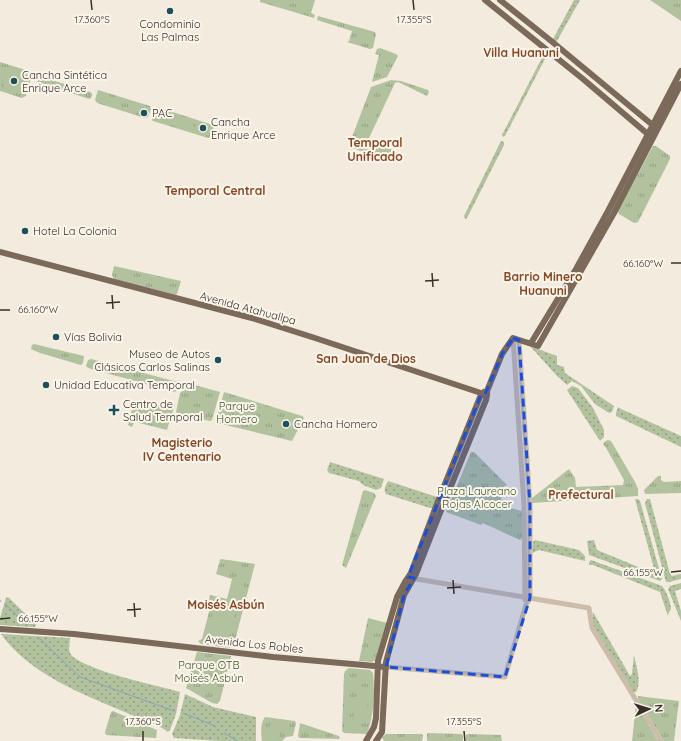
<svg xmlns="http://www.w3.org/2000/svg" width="681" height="741" viewBox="0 0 681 741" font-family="Quicksand,sans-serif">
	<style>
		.grass { fill: url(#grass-dots) }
		.park { fill: url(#park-tufts) }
		.garden { fill: #b2c29e }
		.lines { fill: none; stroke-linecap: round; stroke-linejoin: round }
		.stream { stroke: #7da8b0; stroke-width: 1 }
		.minor { stroke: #cbbdaa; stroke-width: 5 }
		.major { stroke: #7b695a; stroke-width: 6 }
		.marked { fill: #1d4ed8; fill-opacity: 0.2; stroke: #1d4ed8; stroke-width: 3; stroke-dasharray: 8 5; stroke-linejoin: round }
		.ticks { fill: none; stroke: #393029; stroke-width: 1.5 }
		.poi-dot { fill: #1e505b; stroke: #faf5eb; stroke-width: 1.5 }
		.labels { text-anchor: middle; stroke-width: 4; stroke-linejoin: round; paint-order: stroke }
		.poi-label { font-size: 11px; fill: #393029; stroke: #faf5eb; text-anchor: start }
		.street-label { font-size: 11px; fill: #393029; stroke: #faf5eb }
		.park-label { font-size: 11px; fill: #43572d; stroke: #faf5eb }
		.neighbourhood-label { font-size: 12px; font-weight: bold; fill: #884622; stroke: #faf5eb }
		.ticks-label { font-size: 10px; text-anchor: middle; fill: #393029; stroke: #faf5eb; stroke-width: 4; stroke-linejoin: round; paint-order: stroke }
	</style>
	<defs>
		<pattern id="grass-dots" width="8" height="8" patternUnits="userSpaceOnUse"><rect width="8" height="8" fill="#b2c29e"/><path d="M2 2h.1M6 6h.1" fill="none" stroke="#929e81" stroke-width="1.8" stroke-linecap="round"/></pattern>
		<pattern id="park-tufts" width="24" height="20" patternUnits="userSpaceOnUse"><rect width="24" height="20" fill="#b2c29e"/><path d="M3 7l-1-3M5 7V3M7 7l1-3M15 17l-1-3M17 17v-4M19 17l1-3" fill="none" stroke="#929e81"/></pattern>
	</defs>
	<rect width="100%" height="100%" fill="#f3ebde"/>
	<!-- grass -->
	<path class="grass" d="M574,0H580L557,41L555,42L553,39Z
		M545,52L547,54V55L505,136L503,137L502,135Z
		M501,141L504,142V145L467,218L465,219L464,216Z
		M530,346L557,356V365L564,367L565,373L614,406L612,412L609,413L595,404L581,386L572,381L567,385L557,376Z
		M572,386L578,388L593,408L604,430V437L600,441L567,390Z
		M618,407L621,409L681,436V447L616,416V413Z
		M330,462L384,479L381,488L376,490L363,485L359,481L329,473L327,470Z
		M388,481L437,497L433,508H430L386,494C383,489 386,485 388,481Z
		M635,499H638L640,501L662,579L660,581L589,555L587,541L594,540L597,550L653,573L655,572Z
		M647,499H650L670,574L672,576L681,574V579L669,582H666L645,503Z
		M535,540L579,550L585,556V561L539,550L532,553L533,542Z
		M591,560L662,586C666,590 671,603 671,609C670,610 668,615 668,616L660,592L593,565H589V562Z
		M681,583V589L675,591L681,611V621L668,589L670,586Z
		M8,597L36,624L35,627L0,625V618L6,598Z
		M593,612L630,676L632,674L634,655C636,666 642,682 636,692H633L596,631L592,622Z
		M1,634L70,638L69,650L71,655C87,671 155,685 180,692L176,714L170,730L168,732C156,723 140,719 127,713C84,695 28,673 1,634Z
		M185,694L213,707L256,717V741H219L174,738L172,734L180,715Z"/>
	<!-- park -->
	<path class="park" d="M260,0H315L311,13L315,15L314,18L260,2Z
		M650,0H681V21Z
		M318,16L375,32L376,34L373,48L370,49L347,42L349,41L352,31L317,20Z
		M380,48L396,54L398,56L387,77L372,82L379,55L375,54L377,49Z
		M0,62L29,71L32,74L26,96L22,98L0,91Z
		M39,76L90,92L92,94L91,98L89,99L38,82L36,80L37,77Z
		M391,80L401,81L428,90L429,92L427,96L398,82L395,83L369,138L400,154L395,162L352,148L349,145L371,87Z
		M98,90L150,106L151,109L148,117L145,118L97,103L95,100Z
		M157,107L213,125L214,127L211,137L208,138L153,121L152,120L155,108Z
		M653,146H656L670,156V159L638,222L634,223L619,214L618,211Z
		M114,266L181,281L177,294L176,295L114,279L112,275Z
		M34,344L84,356L83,363L81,365L40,353L31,349L32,345Z
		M91,359L181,383L175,392L88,368L86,366L88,360Z
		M191,384L220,392L212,420L210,421L177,413L176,412L180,393Z
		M224,392L302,416L304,418L292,441L217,423L216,421Z
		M175,404L167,430L136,422L134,423L132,427L128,425L133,405Z
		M608,440L611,441L635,482L638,489V496L532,503V498L569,469L575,478L576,487L623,485L624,480L605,446L603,445L604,442Z
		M471,452H474L507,485L504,486L500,505L522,511L523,537L520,540L483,523L481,525L446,512Z
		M658,476H661V480L664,482L681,481V493L645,494L644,490Z
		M365,490L374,493L376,496L346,568L342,565L363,491Z
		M221,559L255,564L234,644L231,648L201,644L198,641L202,639L210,608L208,605L210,595L227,599L232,579L216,574L220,560Z
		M368,618L387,623L376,660L372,662L359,661Z
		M197,652L231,656V657L220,701L217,704L212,703L186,688Z
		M349,668L370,670L373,673C375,693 374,715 367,734L344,733L342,731L344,674L345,671Z
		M638,696L679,701L674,741H664L638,699Z
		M636,704L658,741H632Z
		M113,711L157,730L156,738L106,735L105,732L111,712Z
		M265,717L295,721L296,723L293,736L286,737L282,741H262C261,734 260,723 265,717Z
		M300,723L339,736L340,738L339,739L299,738L298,736Z
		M428,733L462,734L463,736V741H427V734Z
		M386,734H421L423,735L422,741H384L382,737Z
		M468,734L501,735L502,741H466V735Z"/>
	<!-- garden -->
	<path class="garden" d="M9,67L26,72L20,94L3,89Z
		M373,97L383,102L375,117L365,113Z
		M168,113L183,118L180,128L165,123Z
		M196,121L212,126L209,136L194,131Z
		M637,195L645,200L637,215L629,211Z
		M149,412L165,414L164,425L148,423Z
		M280,417L294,420L291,431L277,428Z
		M233,582L244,585L240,602L229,599Z
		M214,607L235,612L228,645L207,640Z
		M355,701L368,702L366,721L353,719Z
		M270,724L281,726L278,741H267Z"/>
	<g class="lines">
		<!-- stream -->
		<path class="stream" d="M0,601H1
			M5,604L27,625
			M39,638L80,677L174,711
			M183,713L208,723L216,727
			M224,733L238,741"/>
		<!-- minor -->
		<path class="minor" d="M513,338L524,505L525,600
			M411,578L589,608L592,628L661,741
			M386,667L505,677L526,605L530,598V505L519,340"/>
		<!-- major -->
		<path class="major" d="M485,0L583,79L650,136
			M500,0L550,40L655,127
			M0,252L252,318L315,338L487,395
			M531,343L576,269L608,211L681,71
			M0,629L74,634L273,657L386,667
			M366,741L374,727L376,718L378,661L397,597L405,582L411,573L438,501L480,397L484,392
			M376,741L382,732L386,662L404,595L416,574L440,513L486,400L487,395V391L502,354L513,338L538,346L614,213L681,84"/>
	</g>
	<!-- marked area -->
	<path class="marked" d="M513,338L519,340L530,505V598L505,677L386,667L404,595L414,578L408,577L480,397L485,394L502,354Z"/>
	<!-- ticks -->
	<path class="ticks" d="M91,0L92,10M413,0L414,10M671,263H681M432,273L433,287M425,281L439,280M112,295L113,309M106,303L120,302M0,310H10M671,572L681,571M453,580L454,594M447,588L461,587M134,603L135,617M127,610L141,609M0,619L10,618M143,731V741M464,731L465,741"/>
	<!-- markers -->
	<g class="poi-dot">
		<circle cx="170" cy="11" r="4"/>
		<circle cx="14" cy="81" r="4"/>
		<circle cx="144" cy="113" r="4"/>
		<circle cx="203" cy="128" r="4"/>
		<circle cx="25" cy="231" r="4"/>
		<circle cx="56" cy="337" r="4"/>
		<circle cx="218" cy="360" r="4"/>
		<circle cx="46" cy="385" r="4"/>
		<path d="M112 404h4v4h4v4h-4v4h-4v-4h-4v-4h4z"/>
		<circle cx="286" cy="424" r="4"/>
	</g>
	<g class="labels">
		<!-- poi labels -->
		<g class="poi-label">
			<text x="170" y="28" text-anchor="middle">Condominio<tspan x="170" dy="13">Las Palmas</tspan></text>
			<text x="22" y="79">Cancha Sintética<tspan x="22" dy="13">Enrique Arce</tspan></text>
			<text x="152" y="117">PAC</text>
			<text x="211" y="126">Cancha<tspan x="211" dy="13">Enrique Arce</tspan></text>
			<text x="33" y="235">Hotel La Colonia</text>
			<text x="64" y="341">Vías Bolivia</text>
			<text x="210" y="358" text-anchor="end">Museo de Autos<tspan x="210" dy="13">Clásicos Carlos Salinas</tspan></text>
			<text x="54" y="389">Unidad Educativa Temporal</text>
			<text x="123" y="408">Centro de<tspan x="123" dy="13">Salud Temporal</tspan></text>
			<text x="294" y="428">Cancha Homero</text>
		</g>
		<!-- street labels -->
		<g class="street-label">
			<text transform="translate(248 308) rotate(15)" y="4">Avenida Atahuallpa</text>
			<text transform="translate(254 644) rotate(6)" y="4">Avenida Los Robles</text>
		</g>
		<!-- park labels -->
		<g class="park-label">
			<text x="237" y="410">Parque<tspan x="237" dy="13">Homero</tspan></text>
			<text x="477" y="495">Plaza Laureano<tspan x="477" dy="13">Rojas Alcocer</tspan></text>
			<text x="209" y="669">Parque OTB<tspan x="209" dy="13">Moisés Asbún</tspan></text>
		</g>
		<!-- neighbourhood labels -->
		<g class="neighbourhood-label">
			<text x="521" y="57">Villa Huanuni</text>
			<text x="375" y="147">Temporal<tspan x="375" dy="14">Unificado</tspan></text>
			<text x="215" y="195">Temporal Central</text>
			<text x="543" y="281">Barrio Minero<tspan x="543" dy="14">Huanuni</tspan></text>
			<text x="366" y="363">San Juan de Dios</text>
			<text x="182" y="447">Magisterio<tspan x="182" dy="14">IV Centenario</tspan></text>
			<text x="581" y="499">Prefectural</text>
			<text x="226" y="609">Moisés Asbún</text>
		</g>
	</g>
	<g class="ticks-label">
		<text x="92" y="23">17.360°S</text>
		<text x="414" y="23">17.355°S</text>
		<text x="643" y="267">66.160°W</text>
		<text x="38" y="313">66.160°W</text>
		<text x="643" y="576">66.155°W</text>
		<text x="38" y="622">66.155°W</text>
		<text x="143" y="725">17.360°S</text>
		<text x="464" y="725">17.355°S</text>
	</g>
	<!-- north arrow -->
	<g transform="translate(649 709) rotate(86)" stroke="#faf5eb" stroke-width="3" paint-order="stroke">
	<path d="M0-3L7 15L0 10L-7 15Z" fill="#393029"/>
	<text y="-6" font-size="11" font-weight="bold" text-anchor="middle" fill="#393029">N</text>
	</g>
</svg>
